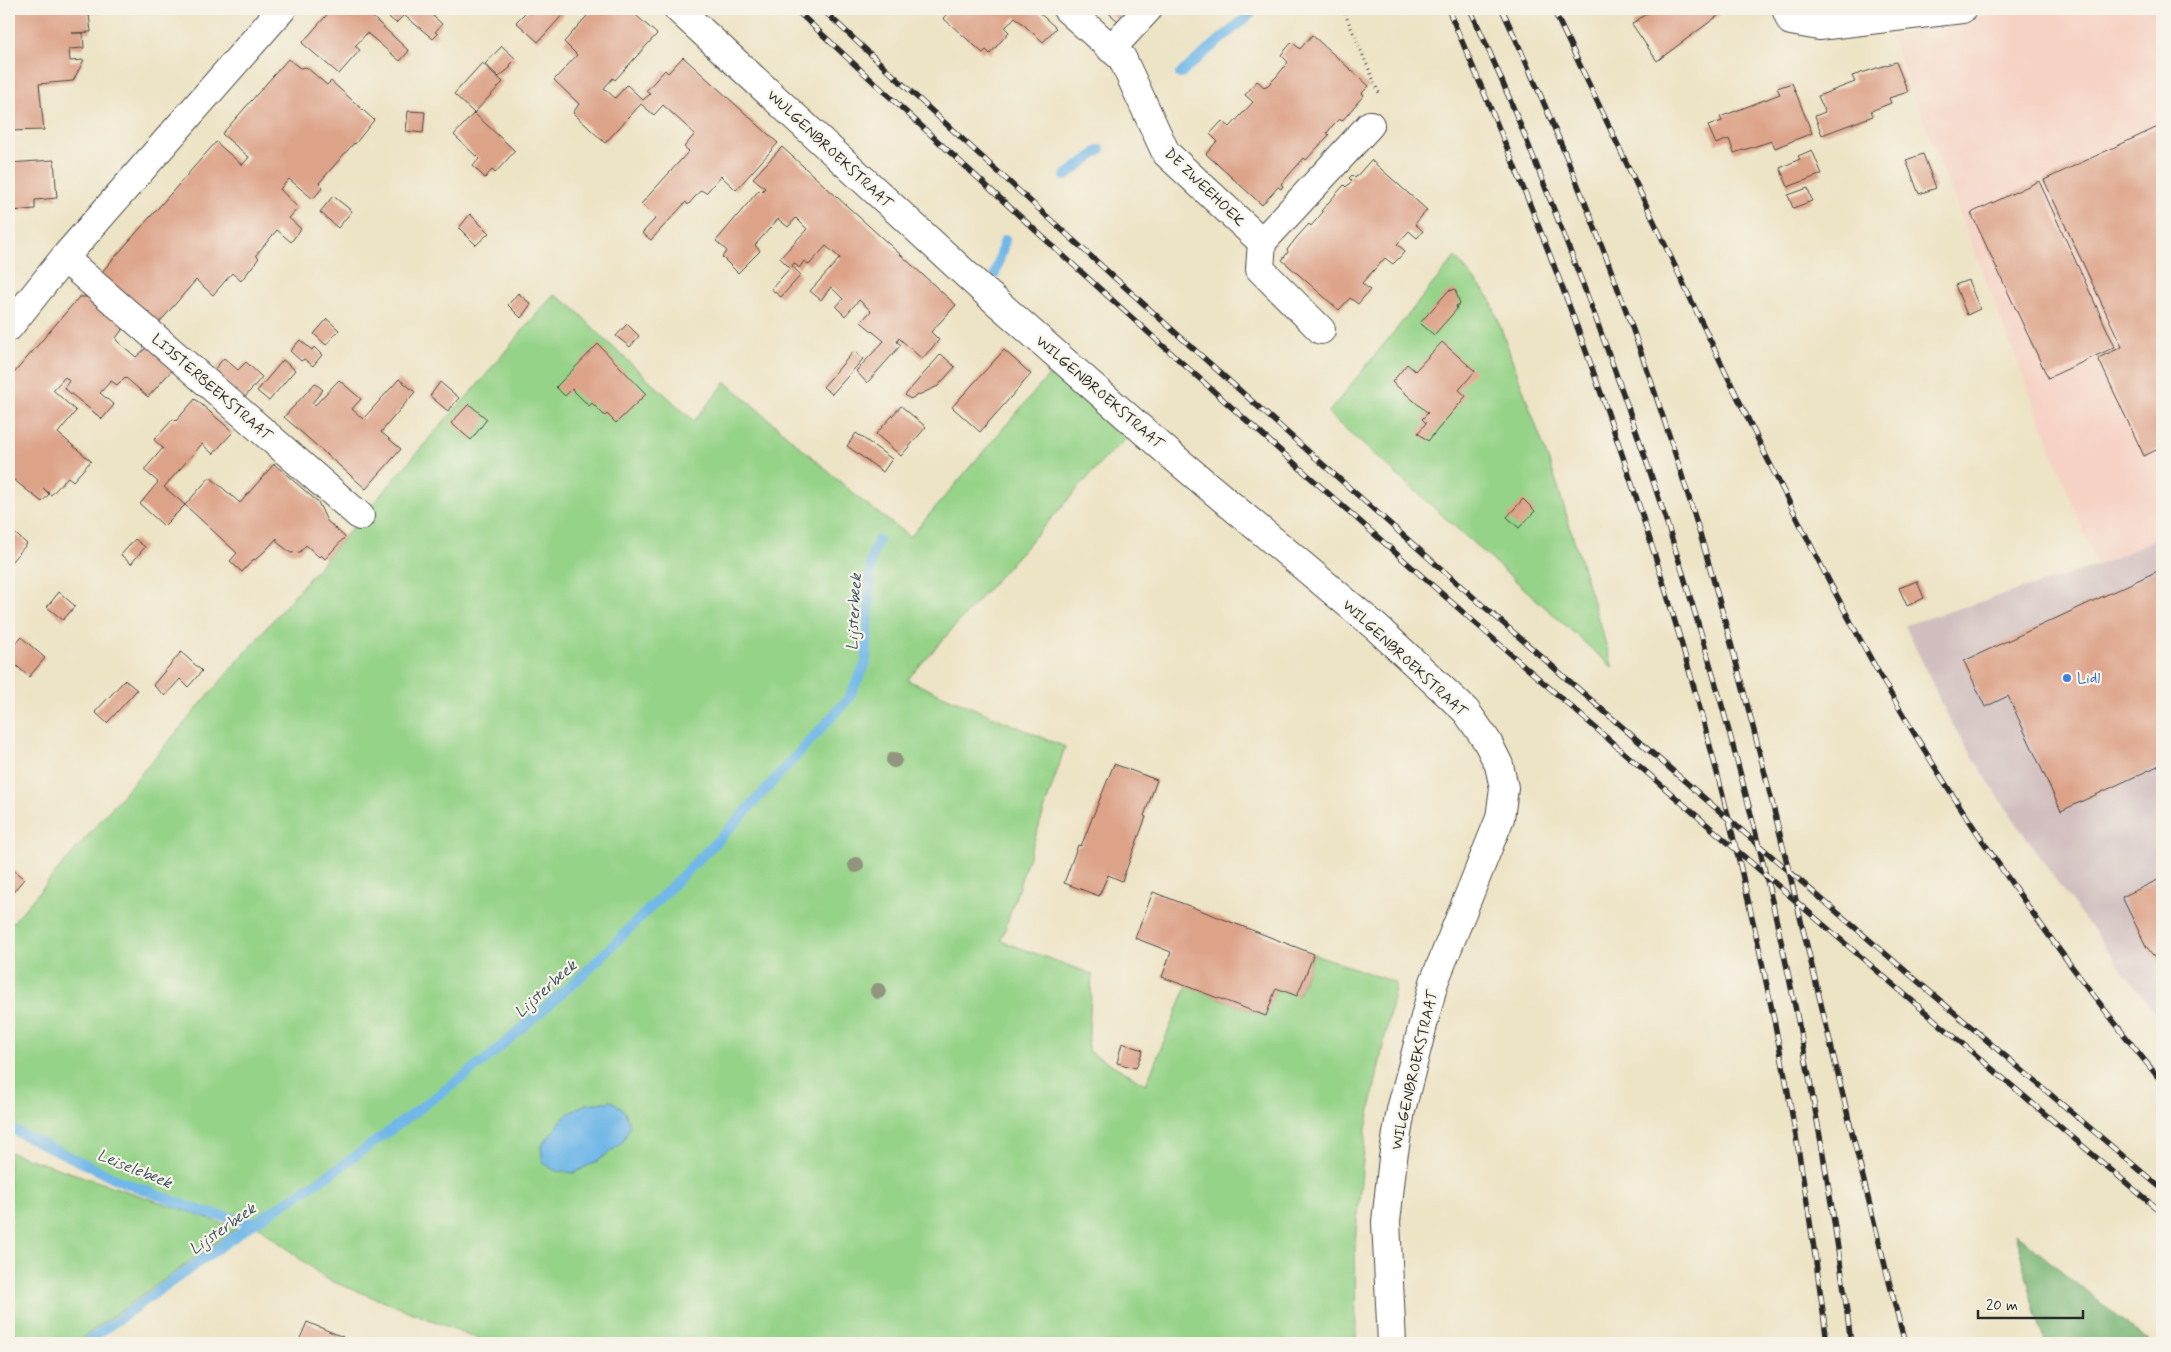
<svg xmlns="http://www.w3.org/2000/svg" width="2171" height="1352" viewBox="0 0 2171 1352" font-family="Mynerve,sans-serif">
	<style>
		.built { fill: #f6d2c5 }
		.industrial { fill: #d1bfbf }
		.green { fill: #95d388; stroke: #607f5a }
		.forest { fill: #78b574; stroke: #527050 }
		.water { fill: #71b8e8; stroke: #4e728a }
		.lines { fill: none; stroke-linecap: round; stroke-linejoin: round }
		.stream { stroke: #71b8e8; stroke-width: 10 }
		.building { fill: #dda389 }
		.street-casing { stroke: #484742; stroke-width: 30 }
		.path { stroke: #484742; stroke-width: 3; stroke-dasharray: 1 4; stroke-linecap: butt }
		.street { stroke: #fff; stroke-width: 28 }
		.rail-casing { stroke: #2b2b2b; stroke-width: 5.5 }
		.rail { stroke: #f7f3e8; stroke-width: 4; stroke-dasharray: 11; stroke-linecap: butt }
		.tree { fill: #91957d }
		.shop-dot { fill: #3f7fe0; stroke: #f7f3e8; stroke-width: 2 }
		.labels { text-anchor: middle; stroke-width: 4.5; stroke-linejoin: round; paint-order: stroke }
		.street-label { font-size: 15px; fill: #2b2b2b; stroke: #f7f3e8 }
		.shop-label { font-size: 15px; fill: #366cbe; stroke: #f7f3e8; text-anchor: start }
		.water-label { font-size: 16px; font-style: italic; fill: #405564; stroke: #f7f3e8 }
	</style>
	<rect width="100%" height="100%" fill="#f7f3e8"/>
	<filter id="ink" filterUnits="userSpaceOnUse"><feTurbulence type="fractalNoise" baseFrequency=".02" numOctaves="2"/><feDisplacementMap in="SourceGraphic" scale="10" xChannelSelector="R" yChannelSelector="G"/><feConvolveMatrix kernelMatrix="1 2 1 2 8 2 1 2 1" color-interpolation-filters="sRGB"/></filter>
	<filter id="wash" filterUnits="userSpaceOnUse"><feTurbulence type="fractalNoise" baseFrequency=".0096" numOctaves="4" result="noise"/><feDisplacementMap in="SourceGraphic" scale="20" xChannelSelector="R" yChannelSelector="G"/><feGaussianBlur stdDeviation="1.12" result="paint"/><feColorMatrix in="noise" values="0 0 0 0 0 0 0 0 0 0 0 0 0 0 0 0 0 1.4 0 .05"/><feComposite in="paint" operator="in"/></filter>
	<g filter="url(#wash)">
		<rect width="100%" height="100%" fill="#ede3c5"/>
		<!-- built -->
		<path class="built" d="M2016,9H2162V536L2097,566L1891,37L1907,32Z"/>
		<!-- industrial -->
		<path class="industrial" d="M2162,536V1022L2059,885L1993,789L1948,717L1905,625L2097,566Z"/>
		<!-- green -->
		<path class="green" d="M1455,257L1490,298L1557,484L1613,668L1328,413Z
			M554,295L573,307L603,338L694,421L726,382L861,500L910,537L1049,375L1063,382L1127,438L1108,455L907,680L1065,747L1001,941L1092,974L1088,1051L1146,1084L1187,986L1265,1016L1276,988L1298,996L1314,954L1396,983L1366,1129L1355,1242L1356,1343H490L326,1279L254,1223L204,1212L123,1182L9,1128V927L446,419C485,380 516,335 554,295Z
			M9,1152L237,1228L75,1343H9Z"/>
		<!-- forest -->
		<path class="forest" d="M2015,1233L2150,1343H2044Z"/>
		<!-- water -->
		<path class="water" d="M613,1101L625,1112L630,1126L623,1142L599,1160L574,1173L556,1171L543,1163L541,1146L567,1114L586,1104Z"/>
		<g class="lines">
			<!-- stream -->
			<path class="stream" d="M1180,74L1256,9
				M1065,176L1100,150
				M995,274L1005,240
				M9,1128L123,1182L204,1212L254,1223
				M85,1343L254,1223L339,1168L483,1062L583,975L738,820L848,699L866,663L871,560L878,540"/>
		</g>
		<g id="blocks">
			<!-- building -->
			<path class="building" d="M9,9H100L101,13L89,14L91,32L72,33H83L84,48L69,49L70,61L84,60L73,81L39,84L44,130L9,131Z
				M332,9H364L409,51L400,61L367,33L355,46L360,50L339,74L302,43Z
				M379,9H441L433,16L442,24L435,32L438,34L433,39L404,15L396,23Z
				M529,9H568L538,42L516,22Z
				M593,9H629L657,34L615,80L613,78L604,88L615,98L627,85L643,100L650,94L646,91L665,70L668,73L683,57L778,143L736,190L721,176L706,193L701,190L688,205L686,202L651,240L642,233L656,218L641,204L689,151L684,147L695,134L663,105L654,115L641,104L605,143L573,113L579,104L554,80L577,55L564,42Z
				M952,9H1035L1056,28L1043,42L1015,17L1005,28L1009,32L990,54L986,50L983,53L943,18Z
				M1104,9H1128L1118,21Z
				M1653,9H1727L1657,61L1632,24Z
				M1312,35L1369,86L1362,93L1364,95L1342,121L1339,119L1333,125L1327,133L1329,135L1306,160L1304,158L1281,184L1283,186L1281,189L1278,187L1262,205L1206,154L1217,141L1210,134L1222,121L1230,127L1242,114L1253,102L1245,95L1257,81L1265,88L1277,76L1288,62L1281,55L1292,42L1300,49Z
				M502,46L516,59L510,65L511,67L499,77L485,64Z
				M288,59L300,68L306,67L327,85L331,81L374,120L355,144L354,143L319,183L323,187L313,199L289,179L280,189L298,208L289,218L301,229L291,242L277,230L256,255L259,258L241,281L232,273L213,295L196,280L158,324L100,274L216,142L242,165L246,161L249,157L222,134Z
				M1896,62L1908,92L1889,98L1891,103L1871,111L1873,116L1822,135L1815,116L1825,112L1818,96L1855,82L1852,76Z
				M482,63L503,82L474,113L515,151L495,173L492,170L485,178L473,166L479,159L454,135L474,113L454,94Z
				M1792,83L1812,133L1775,148L1772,141L1734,153L1729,139L1716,144L1708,126L1722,121L1720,117L1780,94L1777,88Z
				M408,111L425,112L423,133L406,131Z
				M2162,125V447L2144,456L2098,358L2122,347L2044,180Z
				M782,147L956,305L931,332L939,340L922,359L899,338L897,342L901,345L867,383L856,371L884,341L861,322L871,311L859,300L845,316L836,307L843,299L831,287L821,300L810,291L840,258L826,246L809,265L804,261L799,268L794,263L792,266L801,275L781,297L771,289L790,268L780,258L807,229L796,218L788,227L778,219L755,245L760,251L738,273L722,257L727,251L716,241L759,190L761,192L765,188L753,178Z
				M1812,150L1822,174L1788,187L1780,168L1800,159L1798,156Z
				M1923,154L1936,188L1919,194L1906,160Z
				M54,160L57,198L35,200V209L12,211L9,163Z
				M1371,160L1427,210L1415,224L1423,231L1417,238L1409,231L1397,244L1405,251L1400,257L1393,264L1385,258L1362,283L1370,290L1358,304L1350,298L1339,310L1282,260L1288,252L1287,250L1297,237L1309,224L1311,226L1323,212L1321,211L1344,185L1346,187L1352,181L1349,178L1352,175L1355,178Z
				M2039,181L2115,347L2048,378L1971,213Z
				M1808,188L1812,201L1793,208L1788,195Z
				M333,196L352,211L338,228L320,212Z
				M470,214L489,233L476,245L459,228Z
				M1968,280L1980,309L1967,315L1955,285Z
				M1450,289V291L1455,289L1460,304L1456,306L1457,309L1434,335L1420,323Z
				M518,293L531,304L521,318L508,305Z
				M79,297H91L125,326L116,338L117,341L136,357L148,346L173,369L148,397L125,377L117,385L111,381L100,393L114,405L102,419L64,388L69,381L65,377L53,390L76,411L58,433L91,461L73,481L68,477L51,495L43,488L49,494L42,502L9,476V379Z
				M327,319L339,330L326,345L314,334Z
				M627,324L639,336L630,347L616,336Z
				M300,340L312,350L314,347L322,355L313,366L304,359L301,361L290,351Z
				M1442,342L1475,371L1459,390L1466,396L1428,441L1418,433L1426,423L1422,419L1428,413L1392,382L1407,364L1415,371Z
				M598,344L646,394L616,423L607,414L605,416L592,403L589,406L572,389L565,396L556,387Z
				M1004,350L1031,374L980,432L952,407Z
				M854,351L863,359L832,394L823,387Z
				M941,354L955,367L938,386L910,399L905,395Z
				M224,358L238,370L246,362L262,377L244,398L213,371Z
				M283,360L295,370L269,401L257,391Z
				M399,379L415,392L381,432L401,449L366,489L284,417L315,383L323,390L312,403L315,405L339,380L361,399L352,409L363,419Z
				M440,382L459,398L448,411L430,396Z
				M195,399L233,432L213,454L202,444L164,487L185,505L164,526L140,504L158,482L144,470L163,448L154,440L173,419L176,421Z
				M469,404L487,419L471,440L451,423Z
				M901,406L926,427L901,456L876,434Z
				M856,433L892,459L883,472L847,446Z
				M274,464L318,502L327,521L345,537L325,559L321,555L319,557L306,545L300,552L291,553L277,542V538L267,549L255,560L254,559L242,572L230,561L237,553L185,505L210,477L240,503Z
				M1523,499L1535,511L1519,528L1507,517Z
				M9,528L27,544L10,563L9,561Z
				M135,539L145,547L131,564L121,555Z
				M2162,569V764L2061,811L2008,696L1985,707L1964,661Z
				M1917,581L1924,598L1907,606L1899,588Z
				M59,592L75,606L63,620L47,607Z
				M21,637L45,658L29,677L9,659V651Z
				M181,652L202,671L188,687L180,679L165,696L153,685Z
				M125,680L137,690L107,723L95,712Z
				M1114,764L1157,780L1144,816L1146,817L1122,881L1108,875L1099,896L1064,883L1078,845L1081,846Z
				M12,869L24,879L9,897V873Z
				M2162,878V967L2146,946L2122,897Z
				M1153,892L1314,954L1297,996L1276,988L1266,1016L1162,977L1171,952L1135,938Z
				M1122,1043L1143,1050L1136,1068L1117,1063Z
				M307,1322L343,1337L341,1343H298Z"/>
		</g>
	</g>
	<g filter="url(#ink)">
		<use href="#blocks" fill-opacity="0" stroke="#484742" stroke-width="1"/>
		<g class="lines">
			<defs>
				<path id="street" d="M678,9L982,289L1171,455L1377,628L1466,711L1487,741L1499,765L1504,788L1500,818L1434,982L1401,1110L1393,1158L1386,1222L1392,1343
					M1067,9L1122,58L1166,153L1262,242L1370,125
					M1786,9L1791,21L1819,26L1962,9
					M1111,49L1148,9
					M1262,242L1260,269L1321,330
					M64,258L360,516
					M9,327L64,258L282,9"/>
			</defs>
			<!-- street casing -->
			<use href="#street" class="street-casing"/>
			<!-- path -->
			<path class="path" d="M1343,9L1380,95"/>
			<!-- street -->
			<use href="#street" class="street"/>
			<defs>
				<path id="rail" d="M795,9C1239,423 1698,821 2162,1213
					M822,9C1257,415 1708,805 2162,1189
					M1448,9C1504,137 1557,267 1603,399C1710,703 1787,1024 1827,1343
					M1470,9C1512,99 1548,194 1584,287C1713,627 1806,982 1851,1343
					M1502,9C1584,187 1653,372 1708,561C1782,819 1836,1083 1905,1343
					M1553,9C1625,158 1694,309 1767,458C1805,534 1843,611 1885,684C1966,825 2060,957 2162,1082"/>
			</defs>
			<!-- rail casing -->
			<use href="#rail" class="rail-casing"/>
			<!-- rail -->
			<use href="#rail" class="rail"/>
		</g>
		<!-- trees -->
		<g class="tree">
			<circle cx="894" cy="760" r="8"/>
			<circle cx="856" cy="865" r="8"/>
			<circle cx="878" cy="991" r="8"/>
		</g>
	</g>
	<!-- markers -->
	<circle class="shop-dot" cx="2067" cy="678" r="5"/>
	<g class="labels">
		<!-- street labels -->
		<g class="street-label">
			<text transform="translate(830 149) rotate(43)" y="5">WULGENBROEKSTRAAT</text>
			<text transform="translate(1205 187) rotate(44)" y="5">DE ZWEEHOEK</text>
			<text transform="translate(212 387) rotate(41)" y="5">LIJSTERBEEKSTRAAT</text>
			<text transform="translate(1100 392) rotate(41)" y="5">WILGENBROEKSTRAAT</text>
			<text transform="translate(1405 658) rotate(43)" y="5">WILGENBROEKSTRAAT</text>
			<text transform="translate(1414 1070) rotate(-77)" y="5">WILGENBROEKSTRAAT</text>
		</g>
		<!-- shop labels -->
		<g class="shop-label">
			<text x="2077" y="683">Lidl</text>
		</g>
		<!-- water labels -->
		<g class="water-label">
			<text transform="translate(853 612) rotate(-87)" y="6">Lijsterbeek</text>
			<text transform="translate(545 988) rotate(-42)" y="6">Lijsterbeek</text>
			<text transform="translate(135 1168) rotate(22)" y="6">Leiselebeek</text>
			<text transform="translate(222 1228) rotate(-35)" y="6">Lijsterbeek</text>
		</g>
	</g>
	<!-- margin -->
	<rect width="2171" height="1352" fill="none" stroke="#f7f3e8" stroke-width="30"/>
	<!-- scale -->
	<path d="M1978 1310v8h105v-8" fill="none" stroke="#2b2b2b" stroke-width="2.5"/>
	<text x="1986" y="1310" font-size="15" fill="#2b2b2b" stroke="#f7f3e8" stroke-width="4" paint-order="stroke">20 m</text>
</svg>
